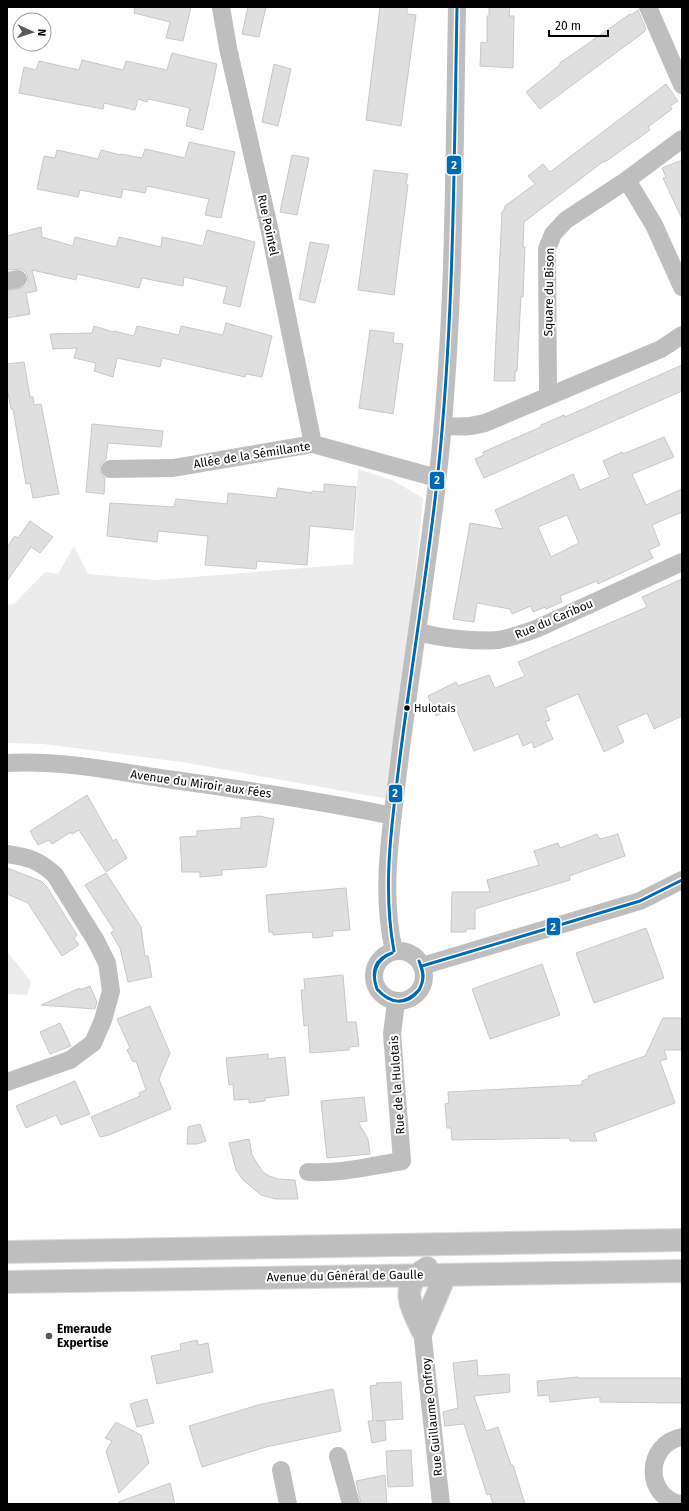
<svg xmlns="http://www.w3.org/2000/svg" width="689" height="1511" viewBox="0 0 689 1511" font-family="'Fira Sans',sans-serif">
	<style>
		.green { fill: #ececec }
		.building { fill: #dfdfdf; stroke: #c7c7c7; fill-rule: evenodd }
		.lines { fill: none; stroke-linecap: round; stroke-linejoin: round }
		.primary-casing { stroke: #dbdbdb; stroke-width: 24 }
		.street { stroke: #bebebe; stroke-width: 18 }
		.primary { stroke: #bebebe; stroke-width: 22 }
		.bus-1-casing { stroke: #fff; stroke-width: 6 }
		.bus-1 { stroke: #0069b4; stroke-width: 3 }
		.bus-dot { fill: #000; stroke: #fff; stroke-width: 1.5 }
		.poi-dot { fill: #595959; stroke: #fff; stroke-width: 1.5 }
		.labels { text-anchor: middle; stroke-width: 4; stroke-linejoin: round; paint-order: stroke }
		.bus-label { font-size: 11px; fill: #000; stroke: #fff; text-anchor: start }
		.street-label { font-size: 12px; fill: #000; stroke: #fff }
		.poi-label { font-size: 12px; font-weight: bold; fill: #000; stroke: #fff; text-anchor: start }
		.line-badge { stroke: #fff; stroke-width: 1.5 }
		.badge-label { font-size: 11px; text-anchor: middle; font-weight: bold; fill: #fff }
	</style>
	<rect width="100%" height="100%" fill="#fff"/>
	<!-- green -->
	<path class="green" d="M358,469L392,480L423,498L410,628L388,799L182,762L43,744L7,743V605L14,604L45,572L58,574L74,546L88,574L156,580L353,564Z
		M7,951L31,982L27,995L7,994Z"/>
	<!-- building -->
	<path class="building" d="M135,7H191L183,41L166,38L170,22L134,13Z
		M248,7H266L259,37L242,34Z
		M380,7H407V14L416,15L401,126L366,120Z
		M489,7H510L509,16H514L513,68L480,66L481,42L487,43V16H489Z
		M638,10L646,29L644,32L540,109L526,92L560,65V63L630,14L631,15Z
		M172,53L217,64L203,130L186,126L190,108L148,99L147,102L138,99L135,110L104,103L103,109L19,93L24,67L36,70L39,61L79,70L82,60L123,70L126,61L167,70Z
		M274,64L291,69L278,126L262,122Z
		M666,84L678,101L670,106L672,109L648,127L650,130L605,162L604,161L524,222L523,247H525L523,297L521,296L517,371H515V381H494L502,212L504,210L505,206L535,184L528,176L543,164L550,172Z
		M189,142L235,152L221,218L205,215L209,199L147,186L145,193L123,189L121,198L80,190L78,197L37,189L44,156L55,158L57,150L98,159L101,150L121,155V154L142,158L145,149L185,158Z
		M292,155L309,158L297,215L280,212Z
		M682,160V219L663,178L666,177L662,168Z
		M374,170L408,174L406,184L408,185L394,295L358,290Z
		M41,227L42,237L73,246L75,237L116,247L119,237L161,247L162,237L203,246L207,230L255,242L240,307L223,303L227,287L184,277L183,286L142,278L139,288L77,274L76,280L32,270L37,291L26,293L30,314L7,318V291L24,287L28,283V278L26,272L21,269L7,270V236Z
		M310,242L329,245L315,303L299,299Z
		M226,323L272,336L262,377L246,374L245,377L162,358L160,367L117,358L113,377L94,371L96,363L74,358L77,348L53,349L50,334L92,333L94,326L113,332L114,331L134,336L137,326L179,335L181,326L223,335Z
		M370,330L394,333L393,343L403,344L393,414L359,408Z
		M24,362L30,397H33L34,405L41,404L59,494L33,498L30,483L26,484L13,409H11L7,388V364Z
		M682,365V391L484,478L475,459L484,455L483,452L541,427V425L564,415L565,417Z
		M92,424L163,431L161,447L108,443L106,459L101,464L100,469L101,474L105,478L104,494L86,492Z
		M664,437L674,457L632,474L646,505L682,489V512L652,525L660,545L649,550L653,558L598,584L597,581L560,596L562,602L546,609L545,607L533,612L531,606L512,614L510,609L477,603L474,622L453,619L470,523L503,529L495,510L573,474L580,490L610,477L603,461L622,452L623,454ZM567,515L579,543L551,557L538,527Z
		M324,484L356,487L353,530L310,526L307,565L257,561L256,569L205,565L208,536L158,531L157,542L107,536L110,503L174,507L176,499L227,504L228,493L276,498L278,488L312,493V491L324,492Z
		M30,521L53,537L40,553L31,547L7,581V547L15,536L18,538Z
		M682,579V716L654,729L647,713L617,726L624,742L604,752L578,694L545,708L550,720L545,722L553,739L534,748L532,742L523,746L518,734L474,751L455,707L436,716L428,696L456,682L458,686L489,675L495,688L525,676L518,662L647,607L642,597Z
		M87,795L113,841L116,839L127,858L106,872L79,830L72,834L71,832L52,844L49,840L38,845L30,831Z
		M259,816L274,819L266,867L222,870V875L200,877V872H182L180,837L197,836V831L241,828V818Z
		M597,834L600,839L618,834L625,856L569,876L570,880L475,909V929H466V932H451L452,892H490L487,880L539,865L534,851L558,843L560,848Z
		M7,868L41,881L47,887L77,935L74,938L79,945L62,956L28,903L7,894Z
		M106,873L141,927L145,956H148L152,977L128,982L120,948L111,933L114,930L85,885Z
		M346,888L350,930L332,931L333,936L313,938L312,932L273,935V932H269L266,895Z
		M646,928L664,978L594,1003L576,953Z
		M542,964L560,1015L490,1039L472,989Z
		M343,975L347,1022H356L359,1046L349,1047V1050L310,1053L308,1025L304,1026L301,990H305L304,979Z
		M90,986L97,1002L95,1009L41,1005L80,988V990Z
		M150,1006L170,1053L159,1079L171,1109L109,1135L100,1137L91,1117L140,1096L139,1093L146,1090L136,1061L133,1062L127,1050L130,1048L117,1019Z
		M663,1018H682V1050H664L667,1059L660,1061L675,1103L594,1133L597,1141H570L569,1138L452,1140L451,1128H447L445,1104L449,1103L448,1092L582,1085V1081L589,1078L588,1076L645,1056Z
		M60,1023L71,1046L50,1054L40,1032Z
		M268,1054V1059L285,1057L289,1095L265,1098V1101L249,1103V1099L234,1100L233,1084L229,1085L226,1058Z
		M75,1081L90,1114L61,1125L56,1115L26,1128L16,1106Z
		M364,1097L367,1121L358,1122L368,1139L370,1154L327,1158L321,1101Z
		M200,1124L206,1141L197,1144H187L188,1127Z
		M249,1139L252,1155L262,1171L269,1176L278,1179L295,1180L298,1199H275L261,1195L243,1180L236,1170L229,1143Z
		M197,1340L198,1345L208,1343L213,1372L157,1384L151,1356L181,1350L180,1344Z
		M477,1360L478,1376L509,1374L510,1392L474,1396L486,1431L498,1427L511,1465H513L525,1504H493L490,1494L487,1495L464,1424L445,1426L443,1412L458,1408L453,1363Z
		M578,1377V1378H682V1403L600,1402V1397L550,1402L549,1395L538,1396L537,1381Z
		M401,1382L403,1419L376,1421H385L386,1440L372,1443L368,1421H373L370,1386L377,1385L376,1383Z
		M333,1389L341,1431L266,1447L202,1467L189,1426L258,1405Z
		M147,1399L154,1423L137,1427L130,1404Z
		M116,1422L141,1435L149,1463L119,1493L106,1451L112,1441L105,1438Z
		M411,1450L413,1486L388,1487L386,1451Z
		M385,1475L387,1504H361L356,1481Z
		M170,1483L175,1504H119V1502Z"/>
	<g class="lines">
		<defs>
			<path id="primary" d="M7,1252L682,1240
				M7,1282L682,1271
				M422,1330C411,1306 398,1285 427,1268
				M422,1330L445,1276"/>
		</defs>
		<!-- primary casing -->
		<use href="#primary" class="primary-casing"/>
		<!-- street -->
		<path class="street" d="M221,7L228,48L269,227L313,444
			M648,7L682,85
			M627,180L654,225L682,287
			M7,281L18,279
			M548,396L547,249L553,234L566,220L627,180L682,139
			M443,425C458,428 470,427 485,423L661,349L682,335
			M110,469L173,468L313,444L437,478
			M418,632C440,638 475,642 498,640C511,638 524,633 536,629L682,562
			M7,763C58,760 110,770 160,778C238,789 316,800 393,816
			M7,854C28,857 39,860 55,875L96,941L107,963L111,991L103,1020L93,1043L70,1060L7,1082
			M374 976a25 25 0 1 1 50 0a25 25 0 1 1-50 0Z
			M394,951C380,892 391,832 398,772C410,672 427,573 438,474C455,319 454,163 457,7
			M422,966L640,901L682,880
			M308,1172C339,1174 371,1166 402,1161L392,1034L396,1002
			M422,1330L441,1504
			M338,1456L351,1504
			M281,1470L288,1504
			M680,1504C644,1496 645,1444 682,1437"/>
		<!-- primary -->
		<use href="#primary" class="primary"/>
		<defs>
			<path id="bus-1" d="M394,951C382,886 392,822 400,757C412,662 428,568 438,473C454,319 454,163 457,7
				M419,961C424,972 425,979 419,990
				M419,961C423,972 425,979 419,990
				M422,966L640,901L682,880
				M377,989C391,1005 404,1005 419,990
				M377,989C389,1003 407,1007 419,990
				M377,989C371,972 374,959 392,953
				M377,989C371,973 376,960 392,953"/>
		</defs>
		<!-- bus-1 casing -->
		<use href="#bus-1" class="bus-1-casing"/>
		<!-- bus-1 -->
		<use href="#bus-1" class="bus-1"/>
	</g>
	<!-- markers -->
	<circle class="bus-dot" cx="407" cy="708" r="3.5"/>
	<circle class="poi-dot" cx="49" cy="1336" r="4"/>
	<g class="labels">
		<!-- bus labels -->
		<g class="bus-label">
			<text x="414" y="712">Hulotais</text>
		</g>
		<!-- street labels -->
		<g class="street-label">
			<text transform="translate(268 225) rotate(78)" y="4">Rue Pointel</text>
			<text transform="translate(549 292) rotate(-89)" y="4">Square du Bison</text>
			<text transform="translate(252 455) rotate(-9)" y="4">Allée de la Sémillante</text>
			<text transform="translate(554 619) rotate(-23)" y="4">Rue du Caribou</text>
			<text transform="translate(201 784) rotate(8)" y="4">Avenue du Miroir aux Fées</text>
			<text transform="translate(397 1085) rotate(-94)" y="4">Rue de la Hulotais</text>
			<text transform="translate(345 1276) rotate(-1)" y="4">Avenue du Général de Gaulle</text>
			<text transform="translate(432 1417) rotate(-96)" y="4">Rue Guillaume Onfroy</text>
		</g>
		<!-- poi labels -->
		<g class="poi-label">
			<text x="57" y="1333">Emeraude<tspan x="57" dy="14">Expertise</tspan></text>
		</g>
	</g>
	<g class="line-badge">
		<rect x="446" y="155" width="16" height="20" rx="4" fill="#0069b4"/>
		<rect x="429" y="471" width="16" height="19" rx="4" fill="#0069b4"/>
		<rect x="388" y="784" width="15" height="19" rx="4" fill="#0069b4"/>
		<rect x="546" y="917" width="15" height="19" rx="4" fill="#0069b4"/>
	</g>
	<g class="badge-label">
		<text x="454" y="169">2</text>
		<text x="437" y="484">2</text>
		<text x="395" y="797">2</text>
		<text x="553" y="931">2</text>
	</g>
	<!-- border -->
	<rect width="689" height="1511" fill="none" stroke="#000000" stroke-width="16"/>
	<!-- north arrow -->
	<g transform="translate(32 32) rotate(93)"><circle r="19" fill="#ffffff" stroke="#999999"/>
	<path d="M0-3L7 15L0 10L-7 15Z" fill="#595959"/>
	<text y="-6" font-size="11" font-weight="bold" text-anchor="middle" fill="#000000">N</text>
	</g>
	<!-- scale -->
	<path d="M549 30v6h59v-6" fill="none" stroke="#000000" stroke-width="2"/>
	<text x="555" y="30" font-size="12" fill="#000000" stroke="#ffffff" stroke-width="3" paint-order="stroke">20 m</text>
</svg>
